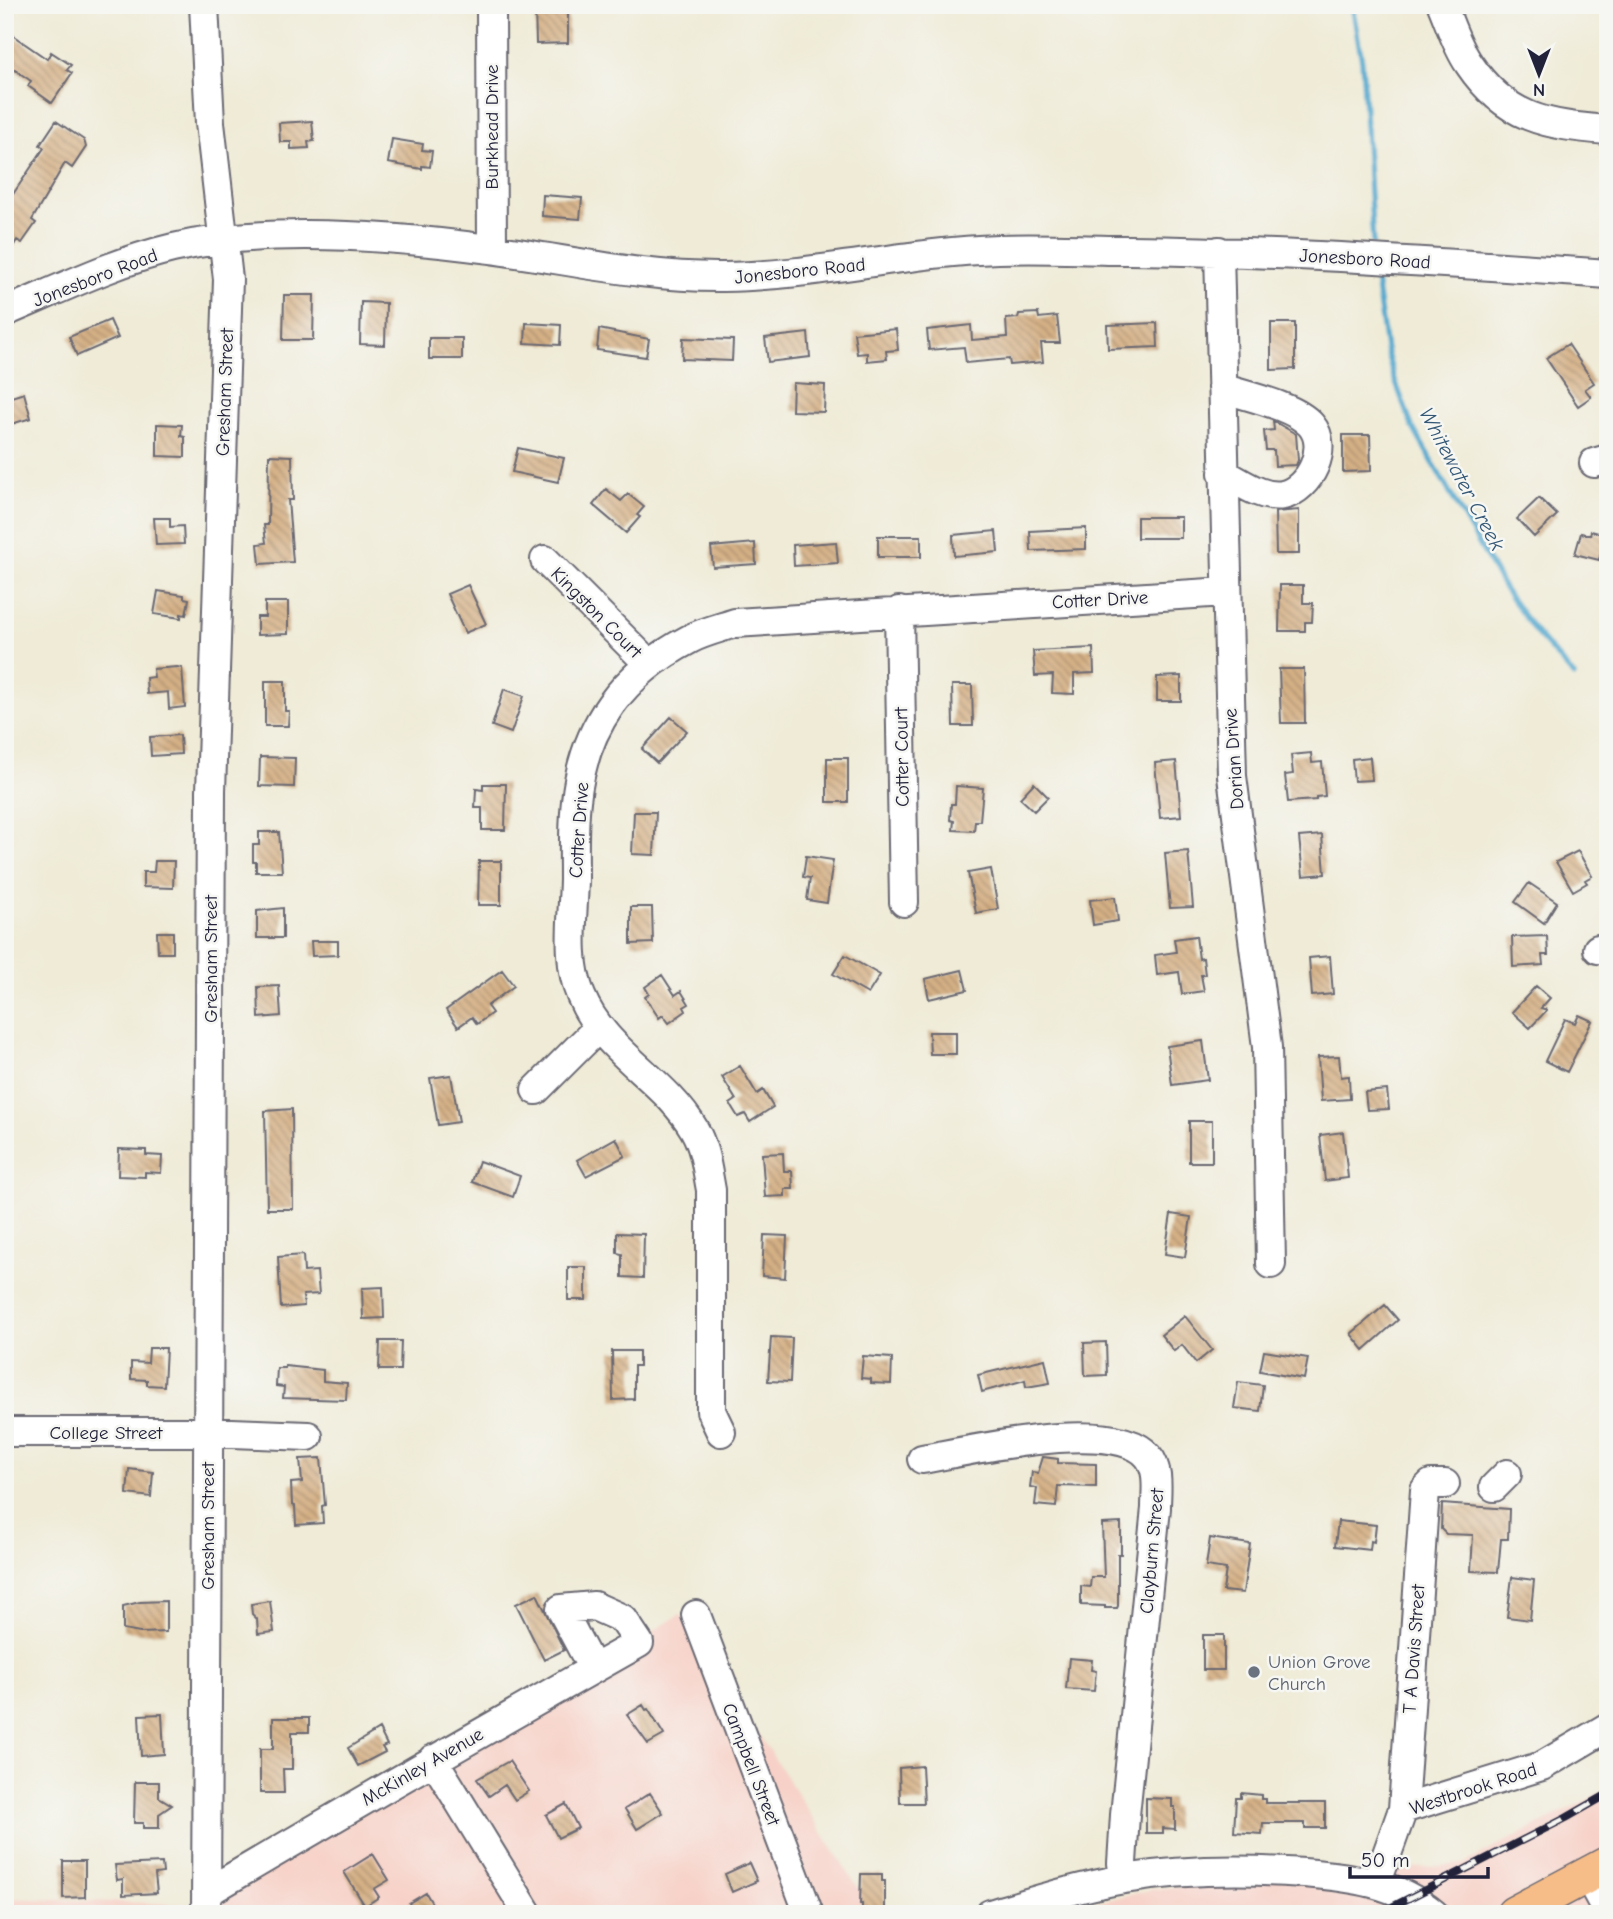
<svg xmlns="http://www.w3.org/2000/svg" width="1613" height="1919" viewBox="0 0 1613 1919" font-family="'Comic Neue',sans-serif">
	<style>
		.built { fill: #f7d1c7 }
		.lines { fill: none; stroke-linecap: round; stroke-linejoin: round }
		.stream { stroke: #52a8ce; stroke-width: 5 }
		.building { fill: url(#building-back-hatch) }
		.minor-casing { stroke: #6a6872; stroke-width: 32 }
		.major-casing { stroke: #6a6872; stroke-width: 38 }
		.minor { stroke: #fff; stroke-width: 28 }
		.major { stroke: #f7bd88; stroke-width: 35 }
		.rail-casing { stroke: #22223b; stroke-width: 8 }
		.rail { stroke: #f6f6f2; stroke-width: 5; stroke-dasharray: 16; stroke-linecap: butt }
		.worship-dot { fill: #6b7280; stroke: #f6f6f2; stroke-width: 2.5 }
		.labels { text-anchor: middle; stroke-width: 5; stroke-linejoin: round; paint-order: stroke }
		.street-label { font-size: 19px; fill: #22223b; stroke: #f6f6f2 }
		.worship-label { font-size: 19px; fill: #5b616d; stroke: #f6f6f2; text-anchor: start }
		.water-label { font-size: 21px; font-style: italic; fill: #355876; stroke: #f6f6f2 }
	</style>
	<defs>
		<pattern id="building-back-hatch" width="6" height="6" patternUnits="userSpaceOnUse" patternTransform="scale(1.75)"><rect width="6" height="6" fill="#d5b085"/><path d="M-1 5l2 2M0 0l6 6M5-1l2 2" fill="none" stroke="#ac8f6e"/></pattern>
	</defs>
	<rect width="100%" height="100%" fill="#f6f6f2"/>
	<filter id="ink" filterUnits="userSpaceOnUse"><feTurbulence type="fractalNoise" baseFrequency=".0143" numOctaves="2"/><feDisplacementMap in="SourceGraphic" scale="14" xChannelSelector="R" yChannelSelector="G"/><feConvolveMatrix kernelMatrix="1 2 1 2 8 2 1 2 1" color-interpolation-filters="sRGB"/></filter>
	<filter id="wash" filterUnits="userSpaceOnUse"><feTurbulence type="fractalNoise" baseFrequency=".00686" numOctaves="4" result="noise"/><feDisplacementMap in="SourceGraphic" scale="28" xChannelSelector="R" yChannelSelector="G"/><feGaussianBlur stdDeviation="1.57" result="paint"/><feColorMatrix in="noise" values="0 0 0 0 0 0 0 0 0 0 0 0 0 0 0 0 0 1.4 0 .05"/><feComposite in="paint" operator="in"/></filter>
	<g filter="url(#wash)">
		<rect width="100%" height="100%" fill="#efebd7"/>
		<!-- built -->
		<path class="built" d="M681,1614L875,1914H5V1898L202,1905Z
			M1608,1789V1914H1050L1152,1889L1463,1864Z"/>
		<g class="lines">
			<!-- stream -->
			<path class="stream" d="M1352,5L1362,61L1373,243
				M1375,273L1386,349L1393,375L1412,426L1505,590L1537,634L1574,676"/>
		</g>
		<g id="blocks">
			<!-- building -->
			<path class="building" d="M535,5H559V13H568V43L536,44Z
				M5,30L47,59L51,52L71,65L67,70L72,73L52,103L28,86L31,81L5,63Z
				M56,121L84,140L86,147L72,168L65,163L32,220L36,223L22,243L17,240L5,260V206L44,148L40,145Z
				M312,121L314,141L308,142L309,148L291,149V142H280L279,123Z
				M392,139L423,144L422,150L432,151L430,167L422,166V169L388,163Z
				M543,195L582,198L580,219L542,216Z
				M284,295H314L313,340H283Z
				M361,302L386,303L385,345L360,344Z
				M1038,313L1039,318L1057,316L1060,343H1041L1043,362L1010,365L1009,359L966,363L964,347L929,350L927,330L971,325L972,340L1007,337L1006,319L1018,318L1019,314Z
				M110,320L118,338L77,356L69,337Z
				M526,323L561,325L560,345L525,343Z
				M1157,323L1158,347L1108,349L1107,325Z
				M1271,323H1295V369L1271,370Z
				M599,329L649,339L646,357L597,350Z
				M896,329L898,350L886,351L887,359L867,361V353L857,354L854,333Z
				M808,333L810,357L768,362L765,338Z
				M429,338H462V359H429Z
				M683,338L733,340L732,361L682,359Z
				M1568,344L1594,383L1585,389L1591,397L1578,406L1546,358Z
				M793,383L825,385L824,412L792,411Z
				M24,393L31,418L5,426V399Z
				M1273,421L1296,434L1298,460L1296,465L1275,466L1274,450H1266L1264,431L1274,430Z
				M157,424L182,425L181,436L185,437V457L157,456Z
				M1343,435H1370L1371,471L1343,472Z
				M518,448L564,458L558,482L512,472Z
				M269,455L292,456L293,500H288L293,562L260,564L258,544L266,543L264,525H268Z
				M606,489L621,501L628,494L644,507L637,515L640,517L626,533L593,505Z
				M1539,498L1557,515L1534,537L1517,519Z
				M1299,510V554H1276L1275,512Z
				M1137,517H1181V538H1137Z
				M154,518H170V527L183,526L184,544L156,545Z
				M1086,528V549L1031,551L1030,531Z
				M996,531L998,552L954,556L953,535Z
				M1591,531L1606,535L1599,560L1575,554L1581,533L1590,535Z
				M878,536H921V557H878Z
				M836,542L838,563L794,566L793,545Z
				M755,543L756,564L713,567L711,547Z
				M468,585L486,624L465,633L447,594Z
				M1280,585H1303V603H1313L1312,622H1305V631H1279Z
				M158,591L184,595V598L189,599L186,615L181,614V618L154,614Z
				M265,602H288V634L257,635V617H265Z
				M1093,648L1094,673L1074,674V694L1052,693L1053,675L1035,676L1033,651Z
				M177,667L182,668L185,707L169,709L168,692L147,694L146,678L154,677L153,669Z
				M1279,669H1304L1305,723H1281Z
				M1181,676V701H1157V677Z
				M265,681H285V711H289L288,726H265Z
				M952,685H972L973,726H953Z
				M504,689L524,696L511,733L492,726Z
				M671,717L687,731L657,763L642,749Z
				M180,735L181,754L151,756L150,737Z
				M1311,753L1312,763L1322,762L1325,796L1316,797V800L1288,802L1285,775L1293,774L1291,755Z
				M260,757L295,758L294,787L259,786Z
				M1370,757L1372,780L1354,781L1352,759Z
				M827,758H848V802H827Z
				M1176,761L1181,816L1160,818L1155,763Z
				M1034,783L1048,797L1034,811L1020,798Z
				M483,784H506L505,830H482V808H475L476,789L483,790Z
				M956,786L983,788L980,821H975L974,831L953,830L954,821L950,820L951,804H955Z
				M634,812H656L654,855L632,854Z
				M259,832H279L282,872H256V862H253V845H259Z
				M1322,835L1325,874L1303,876L1299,837Z
				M1188,851L1193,907L1170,908L1165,853Z
				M1578,851L1592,876L1585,880L1587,883L1573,891L1556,862Z
				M806,856L833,860L827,903L807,900L810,878L803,877Z
				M155,861H174L173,888L143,887V872H154Z
				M479,861H501V905H478Z
				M991,869L998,909L976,913L968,873Z
				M1529,883L1557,902L1544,923L1515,902Z
				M1115,897L1118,921L1093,925L1090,900Z
				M631,907H652L653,943L631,944Z
				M283,908V938H257V911Z
				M157,932H173V953H158Z
				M1196,936L1199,959L1203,958L1205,975H1201L1204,991L1182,994L1179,972L1157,975L1155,955L1176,952L1174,939Z
				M1547,936L1548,955H1542L1543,965L1513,967L1512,937Z
				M311,941H338V955L312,956Z
				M845,955L880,975L868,994L833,974Z
				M1330,956L1333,994L1312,996L1309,958Z
				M502,970L514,986L487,1006L492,1013L477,1024L472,1017L458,1027L446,1010Z
				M962,970L967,990L929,999L925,979Z
				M662,975L675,995L681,991L689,1004L684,1007L686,1011L669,1023L663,1015L659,1018L645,997L649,994L645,987Z
				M279,986L281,1016L259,1018L258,987Z
				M1536,986L1550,998L1541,1008L1547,1010L1530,1028L1512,1012Z
				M1579,1015L1592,1021L1567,1072L1545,1061L1565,1019L1575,1023Z
				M929,1032H956V1054H930Z
				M1203,1041L1208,1080L1172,1085L1167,1046Z
				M1339,1056L1341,1077L1349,1076L1350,1099L1321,1101L1318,1057Z
				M740,1066L757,1094L763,1090L773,1107L750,1122L745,1114L738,1117L730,1104L736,1100L722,1077Z
				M451,1075L459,1122L438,1125L430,1078Z
				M1387,1090L1389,1109L1367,1110L1365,1092Z
				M292,1109L293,1209H267L265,1111Z
				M1189,1121H1212V1162H1189Z
				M1343,1132L1348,1178L1325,1181L1320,1135Z
				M616,1138L625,1156L586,1176L577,1160Z
				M119,1149L146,1150V1155L162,1156L161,1173L145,1172V1177L118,1176Z
				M783,1153L784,1171H792L793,1189H785V1196L765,1197L762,1154Z
				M479,1161L520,1176L513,1197L472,1182Z
				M1171,1214L1191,1217L1185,1257L1165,1254Z
				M617,1233L644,1234L643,1278L622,1277V1254L617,1253Z
				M764,1235L787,1236L785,1278L762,1276Z
				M303,1255L304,1272L317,1271L319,1294L303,1295L304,1306L281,1308L278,1257Z
				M568,1267H586V1300H568Z
				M383,1287L384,1318L363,1319L362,1288Z
				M1385,1305L1398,1320L1364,1350L1351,1334Z
				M1185,1316L1212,1350L1196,1363L1182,1345L1174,1351L1161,1335Z
				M771,1337L792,1338L790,1382L768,1381Z
				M380,1341H401L400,1370H379Z
				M1106,1342L1107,1375L1085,1376L1084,1343Z
				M149,1348H166L164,1386L147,1385V1380L131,1379V1362L148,1363Z
				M612,1351H639V1366H634V1399L613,1400Z
				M1264,1351L1308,1358L1304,1379L1260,1371Z
				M863,1356L892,1358L891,1384L871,1383V1379L861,1378Z
				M1045,1359L1050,1383L1026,1387L1025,1380L982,1392L978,1375Z
				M285,1366L323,1370V1381L347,1383L346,1400L283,1398L284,1387L276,1386L277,1368H285Z
				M1238,1382L1263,1385L1260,1411L1234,1408Z
				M1043,1457L1058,1459V1463L1096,1464V1487L1058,1486L1056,1507L1035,1505L1037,1488L1030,1487L1032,1472L1038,1473Z
				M321,1458L325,1505L322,1506L323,1523L296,1525L295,1506L292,1505L291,1483L302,1482L300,1459Z
				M129,1469L153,1472L151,1497L127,1494Z
				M1442,1504L1509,1509L1508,1539H1501L1498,1572L1471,1571L1473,1535L1446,1534L1441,1529Z
				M1338,1521L1376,1525L1374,1542L1371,1541L1370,1550L1335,1546Z
				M1121,1523V1554H1118V1606L1117,1608H1105V1606L1081,1605V1586L1090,1587L1091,1577H1104L1102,1524Z
				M1210,1538L1250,1544L1243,1593L1223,1591L1226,1569L1206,1566Z
				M1512,1577L1534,1580L1530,1620L1507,1617Z
				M537,1594L564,1650L544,1660L516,1604Z
				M166,1601V1632L140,1633L123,1630V1606L140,1602Z
				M270,1601L274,1632L258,1634L257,1619L252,1614L251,1604Z
				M1203,1635H1224V1670H1203Z
				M1069,1658L1092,1660L1091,1670L1096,1671L1094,1691L1066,1689Z
				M643,1705L646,1710L648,1709L664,1735L648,1744L627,1715Z
				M162,1714L164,1754L141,1756L139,1715Z
				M273,1718H309V1732H292V1769H283L284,1793H260V1749H273Z
				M379,1729L387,1745L382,1747L385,1752L358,1766L348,1748Z
				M509,1761L529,1791L515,1800L505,1785L489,1796L477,1779Z
				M922,1766L924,1803H900L899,1768Z
				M135,1782H159V1797L172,1805L159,1814V1828H143V1823H134Z
				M650,1793L663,1813L637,1829L625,1809Z
				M1241,1793L1261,1795V1799H1265V1803H1325V1828H1305V1823H1263L1262,1834L1234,1832L1236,1798H1241Z
				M1146,1798L1172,1799V1807H1175V1829L1163,1828V1833H1146Z
				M566,1804L578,1828L558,1838L546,1815Z
				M373,1854L389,1880L374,1889L379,1897L365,1906L344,1872Z
				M63,1861H85V1897L63,1898Z
				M162,1863L163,1873L155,1874L157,1893L123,1895V1879L117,1880L115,1865Z
				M749,1863L757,1881L732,1892L725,1874Z
				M861,1874H882V1881H885V1910H862V1904H860Z
				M426,1893L438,1914H416L409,1903Z"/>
		</g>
	</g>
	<g filter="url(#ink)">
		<use href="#blocks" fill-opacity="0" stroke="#6a6872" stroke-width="2"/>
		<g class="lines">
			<defs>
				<path id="minor" d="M204,5L210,123L228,279L211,791L206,1914
					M491,5L492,249
					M1442,5C1450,24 1457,47 1469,64C1506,119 1546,125 1608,130
					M1219,251L1232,776L1267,1047L1271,1264
					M5,312C60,289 114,262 173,248C267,226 393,236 489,249C566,259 644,278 723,277C815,276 906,252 998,249C1041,247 1085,250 1128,250C1288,252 1448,263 1608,274
					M1222,388C1246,396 1295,406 1311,425C1330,447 1310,489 1283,495C1262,499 1241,482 1223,473
					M1594,463L1608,459
					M545,560L649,664
					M899,611L904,902
					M1598,949L1608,950
					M536,1090L598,1028
					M5,1432H207L308,1436
					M721,1432L711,1411V1190C707,1169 705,1148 694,1129C664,1078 604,1052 581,996C566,961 573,918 574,880C574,854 573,827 576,801C584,725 623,674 690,639C703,632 720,628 735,623L1226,592
					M922,1459C969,1451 1115,1416 1148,1456C1160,1470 1156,1491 1156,1508L1125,1815L1122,1863L1124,1879
					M1494,1487L1507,1474
					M696,1615L809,1914
					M433,1759L528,1914
					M1403,1809L1542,1766L1608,1727
					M1587,1874L1608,1913
					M1377,1882L1403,1809L1425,1490L1431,1484H1445
					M206,1893C350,1808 494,1725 639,1643L623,1619L594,1606L561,1609L593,1669
					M990,1914C1034,1901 1078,1887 1124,1879C1184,1869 1244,1869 1304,1873C1351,1877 1396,1882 1434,1914"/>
				<path id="major" d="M1514,1914L1608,1864"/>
			</defs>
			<!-- minor casing -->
			<use href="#minor" class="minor-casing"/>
			<!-- major casing -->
			<use href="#major" class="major-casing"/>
			<!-- minor -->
			<use href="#minor" class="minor"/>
			<!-- major -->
			<use href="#major" class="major"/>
			<defs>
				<path id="rail" d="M1378,1914L1566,1818L1608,1794"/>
			</defs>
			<!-- rail casing -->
			<use href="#rail" class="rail-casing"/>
			<!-- rail -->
			<use href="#rail" class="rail"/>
		</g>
	</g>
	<!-- markers -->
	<circle class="worship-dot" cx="1254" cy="1672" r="7"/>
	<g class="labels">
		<!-- street labels -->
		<g class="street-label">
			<text transform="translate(491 127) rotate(-90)" y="7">Burkhead Drive</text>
			<text transform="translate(1365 258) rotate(3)" y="7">Jonesboro Road</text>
			<text transform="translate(800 270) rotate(-6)" y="7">Jonesboro Road</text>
			<text transform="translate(95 277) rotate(-21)" y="7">Jonesboro Road</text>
			<text transform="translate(224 392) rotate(-88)" y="7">Gresham Street</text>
			<text transform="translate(1100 599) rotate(-3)" y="7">Cotter Drive</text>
			<text transform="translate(597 612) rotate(45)" y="7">Kingston Court</text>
			<text transform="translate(901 757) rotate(-91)" y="7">Cotter Court</text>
			<text transform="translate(1233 759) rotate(-94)" y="7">Dorian Drive</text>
			<text transform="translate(578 830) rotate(-86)" y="7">Cotter Drive</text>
			<text transform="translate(210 959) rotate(-90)" y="7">Gresham Street</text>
			<text x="106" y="1439">College Street</text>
			<text transform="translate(207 1526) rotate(-90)" y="7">Gresham Street</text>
			<text transform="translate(1151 1551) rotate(-85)" y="7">Clayburn Street</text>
			<text transform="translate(1413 1649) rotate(-86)" y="7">T A Davis Street</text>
			<text transform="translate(752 1764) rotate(69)" y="7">Campbell Street</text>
			<text transform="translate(422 1766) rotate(-30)" y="7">McKinley Avenue</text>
			<text transform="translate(1473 1788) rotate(-18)" y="7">Westbrook Road</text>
		</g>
		<!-- worship labels -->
		<g class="worship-label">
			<text x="1268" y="1668">Union Grove<tspan x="1268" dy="22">Church</tspan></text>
		</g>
		<!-- water labels -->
		<g class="water-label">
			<text transform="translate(1462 479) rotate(62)" y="7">Whitewater Creek</text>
		</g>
	</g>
	<!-- margin -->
	<rect width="1613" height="1919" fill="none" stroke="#f6f6f2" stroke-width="28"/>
	<!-- north arrow -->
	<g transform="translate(1539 74) rotate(180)" stroke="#f6f6f2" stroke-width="5" paint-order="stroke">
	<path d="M0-5L12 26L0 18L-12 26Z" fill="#22223b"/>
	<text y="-10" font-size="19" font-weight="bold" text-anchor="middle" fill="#22223b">N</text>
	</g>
	<!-- scale -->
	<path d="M1350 1867v10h138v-10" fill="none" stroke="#22223b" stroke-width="3.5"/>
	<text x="1361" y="1867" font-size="21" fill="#22223b" stroke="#f6f6f2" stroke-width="5" paint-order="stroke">50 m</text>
</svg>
